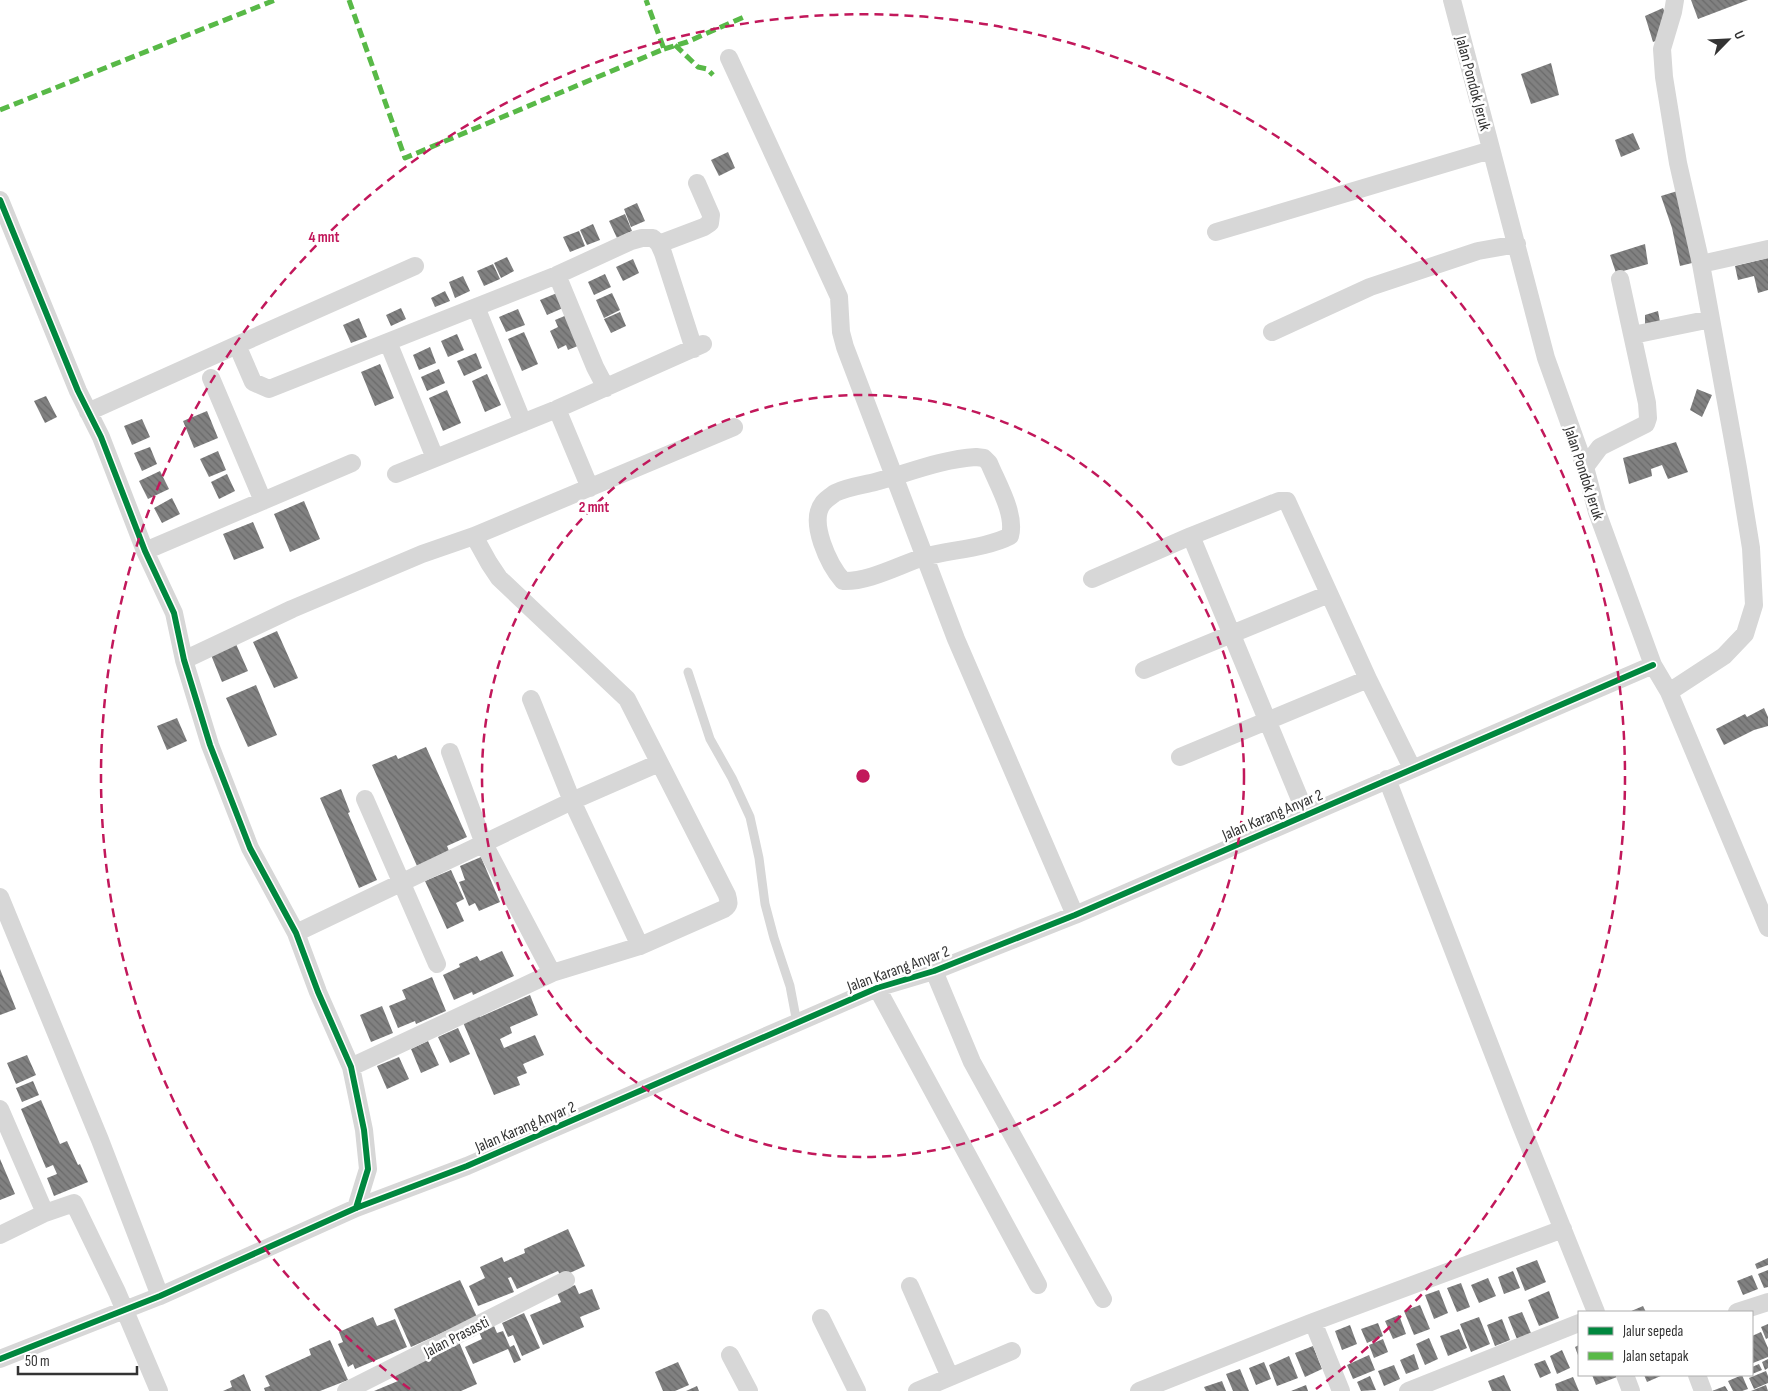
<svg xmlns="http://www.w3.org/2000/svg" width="1768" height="1391" viewBox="0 0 1768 1391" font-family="'Sofia Sans Condensed',sans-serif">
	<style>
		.building { fill: url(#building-back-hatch) }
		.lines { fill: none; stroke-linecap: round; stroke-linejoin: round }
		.service { stroke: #d7d7d7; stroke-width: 9 }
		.minor { stroke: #d7d7d7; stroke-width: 18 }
		.quiet { stroke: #58b947; stroke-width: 5; stroke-dasharray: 10 5; stroke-linecap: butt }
		.cycleway-casing { stroke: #fff; stroke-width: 9 }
		.cycleway { stroke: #00873e; stroke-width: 6 }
		.ring { fill: none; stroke: #c2185b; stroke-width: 2.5; stroke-dasharray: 9 6 }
		.labels { text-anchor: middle; stroke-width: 5; stroke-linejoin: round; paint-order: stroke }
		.street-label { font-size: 16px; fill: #333; stroke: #fff }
		.centre { fill: #c2185b; stroke: #fff; stroke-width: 2.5 }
		.ring-label { font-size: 15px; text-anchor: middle; font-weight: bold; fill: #c2185b; stroke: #fff; stroke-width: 5; stroke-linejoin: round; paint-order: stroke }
	</style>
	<defs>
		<pattern id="building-back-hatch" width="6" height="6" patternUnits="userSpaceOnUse" patternTransform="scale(1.25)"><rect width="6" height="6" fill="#818181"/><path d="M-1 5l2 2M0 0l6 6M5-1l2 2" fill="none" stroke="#6a6a6a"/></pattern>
	</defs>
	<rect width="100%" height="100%" fill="#fff"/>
	<!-- building -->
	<path class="building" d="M1691,0H1748L1698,19Z
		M1663,8L1670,24L1665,37L1653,42L1645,16Z
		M1551,63L1559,95L1531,104L1521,74Z
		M1633,133L1640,149L1621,157L1615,140Z
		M728,152L735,168L719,176L711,160Z
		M1684,189L1700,261L1680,266L1672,228L1661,196Z
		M637,203L645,221L631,227L624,209Z
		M625,214L632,231L617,238L609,221Z
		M593,224L600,240L587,245L580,230Z
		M579,231L585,246L570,252L563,237Z
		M1645,244L1648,264L1616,273L1610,255Z
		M507,257L514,271L501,278L494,263Z
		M1768,258V290L1758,293L1754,276L1738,280L1735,266Z
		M633,259L639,273L623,281L616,267Z
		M493,264L500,279L484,286L477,271Z
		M605,274L611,287L594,295L588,282Z
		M463,276L470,291L455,298L449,282Z
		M445,291L450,301L435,307L431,298Z
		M557,293L563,308L547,315L540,300Z
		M612,293L620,310L604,318L596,300Z
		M401,308L406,319L391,326L386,315Z
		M518,309L525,325L506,332L499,317Z
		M1658,311L1660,322L1645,326V315Z
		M620,312L626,326L611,333L604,319Z
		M567,315L580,345L568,350L566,345L558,349L550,331L558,327L555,320Z
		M359,318L367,337L351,343L343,325Z
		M524,332L538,364L522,371L508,339Z
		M457,334L464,350L448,357L441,341Z
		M430,347L436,363L419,370L413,355Z
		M476,353L482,368L464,376L457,361Z
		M380,364L394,398L375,406L361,372Z
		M439,369L445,383L427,391L421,377Z
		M487,374L501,405L485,412L472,381Z
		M1697,389L1712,395L1702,417L1690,410Z
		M447,390L461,423L443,431L429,398Z
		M46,396L57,417L45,423L34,401Z
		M207,411L218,438L194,448L183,421Z
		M142,419L150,437L132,445L124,426Z
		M1676,442L1688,472L1668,479L1662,465L1651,469L1652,476L1629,484L1623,458Z
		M150,447L157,464L142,471L134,453Z
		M218,451L226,470L209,477L200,459Z
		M160,471L169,489L148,499L139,481Z
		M227,474L235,491L219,499L211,482Z
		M172,498L180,514L162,523L154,508Z
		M304,501L320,539L290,552L274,514Z
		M253,522L264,548L234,560L223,534Z
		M277,631L298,678L274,688L253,642Z
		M236,644L248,671L222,682L211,655Z
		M256,685L277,735L248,747L226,698Z
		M1764,708L1768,717V726L1754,730L1724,745L1716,729L1745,714L1747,717Z
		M177,718L187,741L167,750L157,726Z
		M426,747L467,837L447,846L449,851L417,866L372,765L396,755L398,759Z
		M341,789L350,812L348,813L377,880L359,888L320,798Z
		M481,857L500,902L479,911L475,903L469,906L459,882L465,880L460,866Z
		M451,870L464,899L456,903L464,921L447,929L425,881Z
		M502,951L514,976L473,995L472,992L454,1000L443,975L460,967L459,964L477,956L480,961Z
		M0,969L16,1009L0,1015Z
		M432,977L446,1011L416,1024L415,1021L398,1028L389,1006L406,999L402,990Z
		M530,995L538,1015L510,1027L512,1033L500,1039L504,1048L535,1035L544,1055L523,1064L527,1073L517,1077L520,1085L494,1095L462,1020L478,1014L480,1017Z
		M382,1006L393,1033L371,1042L360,1015Z
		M458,1028L470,1054L450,1063L438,1037Z
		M428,1041L439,1065L421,1073L411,1049Z
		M27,1055L36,1075L16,1084L7,1063Z
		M399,1057L409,1079L387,1089L377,1066Z
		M33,1081L39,1095L22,1102L16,1088Z
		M41,1100L60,1144L67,1141L78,1165L80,1164L88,1182L54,1196L47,1178L57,1174L53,1165L46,1168L21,1109Z
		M0,1159L15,1194L0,1200Z
		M568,1229L585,1266L561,1277L558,1271L517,1289L511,1277L508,1278L514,1292L478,1306L469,1286L485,1278L480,1267L502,1257L504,1262L525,1253L524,1249Z
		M1768,1258V1265L1757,1269L1755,1264Z
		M1537,1260L1546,1282L1525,1291L1516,1268Z
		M1768,1270V1287L1764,1288L1758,1274Z
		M1513,1271L1520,1288L1504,1294L1498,1277Z
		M1752,1275L1758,1289L1743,1295L1737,1281Z
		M1488,1278L1496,1296L1479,1303L1471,1285Z
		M460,1280L477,1317L411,1347L394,1309Z
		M1461,1283L1470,1307L1457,1312L1447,1288Z
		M575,1285L579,1294L592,1289L600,1309L580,1317L584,1327L543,1345L530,1315L561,1302L557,1293Z
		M1439,1290L1448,1313L1434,1319L1425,1295Z
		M1549,1291L1559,1318L1539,1326L1528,1300Z
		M1420,1305L1430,1329L1414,1335L1404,1311Z
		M1643,1306L1646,1312H1629Z
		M1522,1312L1531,1333L1517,1339L1508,1317Z
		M524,1313L540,1348L522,1356L513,1335L508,1337L502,1323Z
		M1399,1315L1406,1334L1393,1339L1385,1321Z
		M373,1317L377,1326L395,1319L407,1347L355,1369L353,1364L348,1367L338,1344L343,1342L339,1332Z
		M1479,1317L1490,1344L1471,1352L1460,1324Z
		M1502,1319L1510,1340L1495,1346L1487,1325Z
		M1378,1323L1383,1336L1367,1343L1361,1329Z
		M1768,1324V1338L1766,1339L1761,1327Z
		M1350,1325L1357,1344L1342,1350L1335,1331Z
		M494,1326L497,1333L503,1331L510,1347L514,1345L521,1360L514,1363L508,1349L473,1364L465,1347L482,1339L479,1332Z
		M1459,1329L1467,1348L1448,1356L1440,1336Z
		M1761,1332L1768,1348V1357L1753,1363L1752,1336Z
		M1429,1338L1438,1359L1425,1365L1416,1344Z
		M1383,1339L1388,1352L1374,1358L1369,1345Z
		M330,1340L348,1380L320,1391H265L264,1388L270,1386L265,1376L311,1355L309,1349Z
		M459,1342L477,1384L461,1391H374L398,1381L394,1374Z
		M1579,1345V1358L1575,1347Z
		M1313,1346L1322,1369L1305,1377L1295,1353Z
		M1562,1350L1570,1368L1557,1374L1550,1356Z
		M1414,1354L1419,1369L1406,1374L1400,1360Z
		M1369,1355L1375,1370L1353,1379L1347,1365Z
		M1289,1356L1298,1378L1277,1386L1269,1365Z
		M1768,1359V1368L1765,1370L1762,1362Z
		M1545,1360L1551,1373L1540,1378L1534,1364Z
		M678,1362L689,1385L675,1391H663L655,1372Z
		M1264,1362L1271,1379L1256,1385L1249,1368Z
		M1759,1364L1762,1370L1752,1374V1367Z
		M1394,1365L1400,1379L1384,1386L1378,1371Z
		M1240,1369L1249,1391H1233L1226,1374Z
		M1766,1371L1768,1376V1383L1754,1389L1749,1378Z
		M244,1374L251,1391H223L232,1387L230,1381Z
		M1504,1375L1511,1391H1492L1488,1381Z
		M1592,1375H1616L1617,1377L1596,1385Z
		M1644,1375H1663L1647,1382Z
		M1742,1375L1748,1389L1742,1391H1733L1728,1381Z
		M1370,1376L1376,1390L1361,1391L1357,1382Z
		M1573,1377L1579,1391H1557L1555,1384Z
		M1222,1381L1226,1391H1206L1204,1387Z
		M1306,1385L1308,1391H1291Z
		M1766,1385L1768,1391H1751Z
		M697,1386L699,1391H686Z
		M1725,1386L1728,1391H1712Z"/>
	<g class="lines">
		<!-- service -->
		<path class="service" d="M688,672L710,739L732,778L750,817L759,858L765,904L774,938L790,986L797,1023"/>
		<!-- minor -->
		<path class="minor" d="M1452,0L1546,358L1585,467L1597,512L1653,665L1669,692L1768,928
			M729,58L839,297L841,332L845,347L956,639L1075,915
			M0,200L78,391L101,437L145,551L174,613L184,660L210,745L250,848L296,933L318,992L351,1067L364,1130L368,1169L356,1208
			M1216,232L1491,150
			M659,244L704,227L710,223L711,215L697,183
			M1701,264L1768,249
			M557,275L631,241L642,238H653L659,244L663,253L694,349
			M1272,332L1370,287L1478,251L1517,244
			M1633,335L1711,319
			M388,342L435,458
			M237,345L415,266
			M211,378L263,501
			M557,409L703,344
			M88,412L237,345L253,382L269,389L476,307
			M523,423L476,307L557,275L595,367L606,388
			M976,457L984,458L989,463C997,483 1016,514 1010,536C987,548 950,550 924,557C899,565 869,582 843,581C829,565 808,522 823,503C826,499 831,496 835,493C847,487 863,485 875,482C908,473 942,459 976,457Z
			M1585,467L1600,447L1646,424L1648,418L1647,403L1620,279
			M396,474L557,409L590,488
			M145,551L352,463
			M1092,579L1191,536
			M184,660L292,609L422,554L474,536L734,427
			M1144,670L1329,594
			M1669,692L1724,656L1745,634L1754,605L1751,548L1738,468L1701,264L1678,163L1664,77L1662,49L1673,12L1675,0
			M531,699L572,801L640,946
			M450,752L484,844L552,973
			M1180,757L1368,679
			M1387,779L1520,1123L1596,1312
			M365,799L437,964
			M1306,814L1191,536L1279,501H1287L1368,679L1412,768
			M0,897L100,1140L160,1296
			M296,933L572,801L659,763
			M934,971L972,1062L1103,1299
			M877,988L1038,1285
			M351,1067L552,973L640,946L724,909C730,905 729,902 727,895L627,699L499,578L489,563L474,536
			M0,1109L45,1213L0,1235
			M45,1213L74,1203L117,1292L159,1391
			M910,1286L950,1377
			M1737,1312L1768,1302
			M821,1318L857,1391
			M1313,1322L1341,1391
			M730,1355L749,1391
			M0,1359L160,1296L356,1208L467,1166L877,988L934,971L1075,915L1653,665
			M1625,1375L1631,1391
			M1697,1375L1703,1391
			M346,1391L566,1280
			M917,1391L1012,1351
			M1139,1391L1313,1322L1563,1229
			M1408,1391L1579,1323"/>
		<!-- quiet -->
		<path class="quiet" d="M349,0L405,158L664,49L646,0
			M675,45L698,67L707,69L713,75
			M664,49L687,42L746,16
			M0,110L275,0"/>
		<defs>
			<path id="cycleway" d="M0,200L78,391L101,437L145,551L174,613L184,660L210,745L250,848L296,933L318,992L351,1067L364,1130L368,1169L356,1208
				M0,1359L160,1296L356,1208L467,1166L877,988L934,971L1075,915L1653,665"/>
		</defs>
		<!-- cycleway casing -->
		<use href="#cycleway" class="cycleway-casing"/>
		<!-- cycleway -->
		<use href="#cycleway" class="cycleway"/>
	</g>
	<!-- distance rings -->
	<g class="ring">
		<circle cx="863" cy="776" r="381"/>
		<path d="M410 1389A762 762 0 1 1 1316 1389"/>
	</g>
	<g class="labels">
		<!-- street labels -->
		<g class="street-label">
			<text transform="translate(1474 83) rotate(75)" y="6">Jalan Pondok Jeruk</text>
			<text transform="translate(1585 473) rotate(72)" y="6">Jalan Pondok Jeruk</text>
			<text transform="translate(1272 814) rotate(-23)" y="6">Jalan Karang Anyar 2</text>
			<text transform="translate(898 968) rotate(-20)" y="6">Jalan Karang Anyar 2</text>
			<text transform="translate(525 1126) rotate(-23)" y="6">Jalan Karang Anyar 2</text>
			<text transform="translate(456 1336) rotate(-27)" y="6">Jalan Prasasti</text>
		</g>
	</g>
	<circle cx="863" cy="776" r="8" class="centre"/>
	<g class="ring-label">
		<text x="324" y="242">4 mnt</text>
		<text x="594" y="512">2 mnt</text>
	</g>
	<!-- legend -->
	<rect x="1578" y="1311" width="175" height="65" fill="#ffffff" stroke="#adadad"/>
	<rect x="1588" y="1327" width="25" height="8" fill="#00873e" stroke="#adadad"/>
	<text x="1623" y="1336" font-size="15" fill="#333333">Jalur sepeda</text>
	<rect x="1588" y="1352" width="25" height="8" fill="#58b947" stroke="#adadad"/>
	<text x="1623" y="1361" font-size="15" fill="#333333">Jalan setapak</text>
	<!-- north arrow -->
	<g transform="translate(1728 40) rotate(66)" stroke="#ffffff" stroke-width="4" paint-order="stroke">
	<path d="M0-4L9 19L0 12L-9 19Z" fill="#333333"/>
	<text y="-8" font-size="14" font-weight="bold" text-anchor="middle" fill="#333333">U</text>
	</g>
	<!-- scale -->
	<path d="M18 1366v8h119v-8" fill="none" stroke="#333333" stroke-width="2.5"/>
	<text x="25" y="1366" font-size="15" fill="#333333" stroke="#ffffff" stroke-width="4" paint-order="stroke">50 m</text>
</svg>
